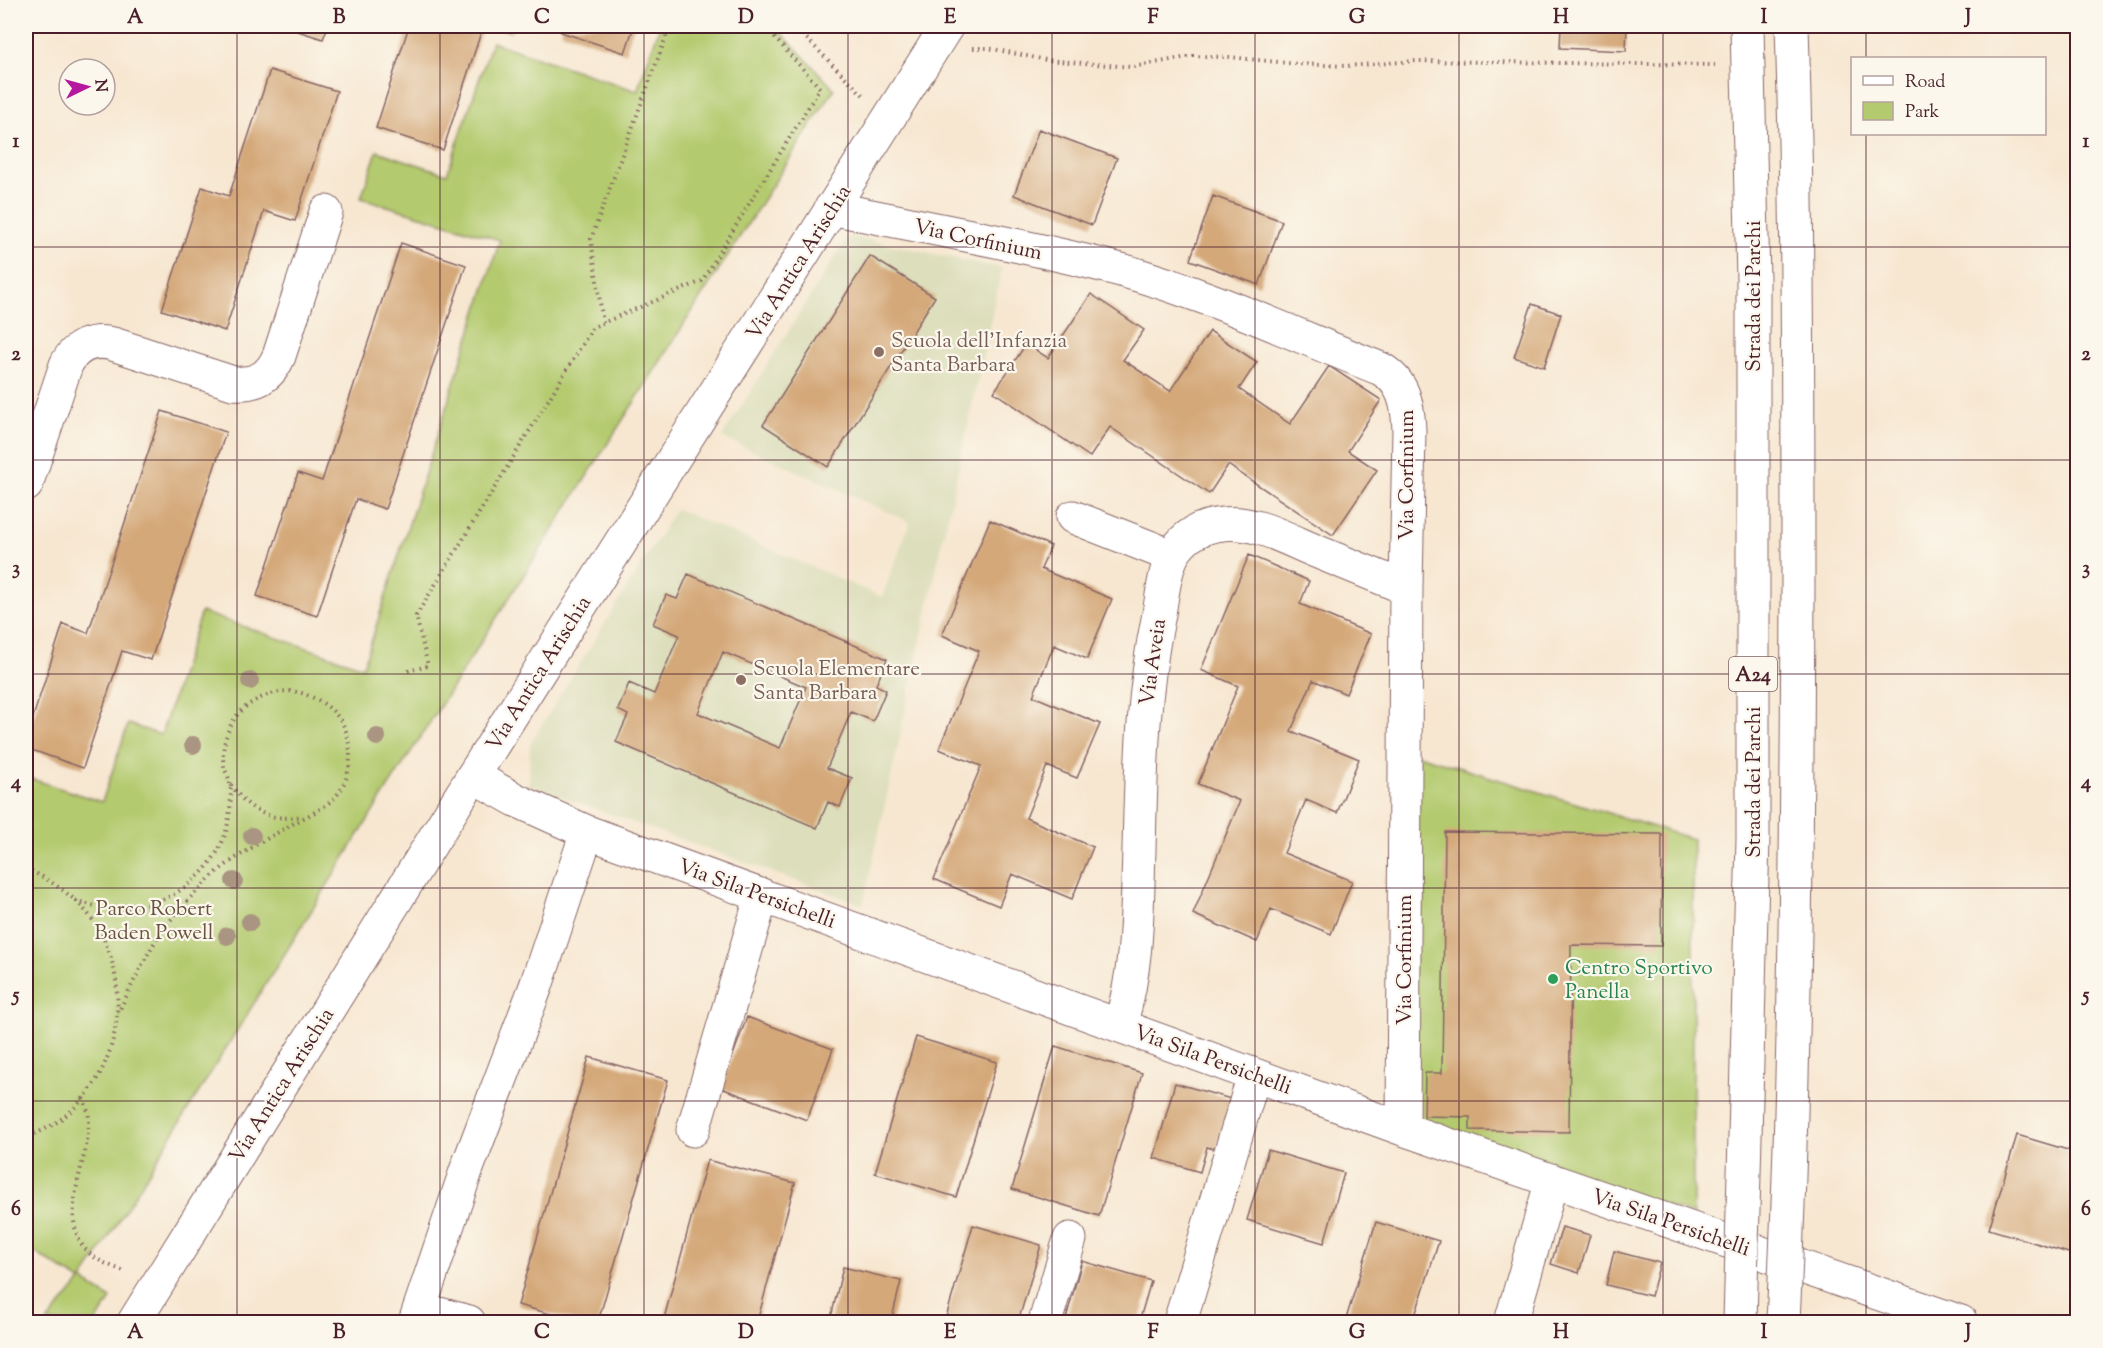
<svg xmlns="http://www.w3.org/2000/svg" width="2103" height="1348" viewBox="0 0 2103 1348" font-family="'Sorts Mill Goudy',serif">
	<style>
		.built { fill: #dddebc }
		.green { fill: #b3ca6e; stroke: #7e744c; stroke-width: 1.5 }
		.building { fill: #d4a879; fill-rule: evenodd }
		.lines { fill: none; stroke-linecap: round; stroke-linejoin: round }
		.minor-casing { stroke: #876565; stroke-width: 35 }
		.major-casing { stroke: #876565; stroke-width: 35 }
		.path { stroke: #876565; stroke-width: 4; stroke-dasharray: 1.5 4.5; stroke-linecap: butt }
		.minor { stroke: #fff; stroke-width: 33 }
		.major { stroke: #fff; stroke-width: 33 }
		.highway-bridge-casing { stroke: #876565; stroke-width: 35; stroke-linecap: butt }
		.highway-bridge { stroke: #fff; stroke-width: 33 }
		.tree { fill: #a99581 }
		.grid { fill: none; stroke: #4a1f2b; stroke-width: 1.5; stroke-opacity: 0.55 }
		.education-dot { fill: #8d6e63; stroke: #fbf7ec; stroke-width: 2 }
		.leisure-dot { fill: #2e9e5b; stroke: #fbf7ec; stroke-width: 2 }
		.labels { text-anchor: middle; stroke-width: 4.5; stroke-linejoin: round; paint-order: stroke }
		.shield { fill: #fbf7ec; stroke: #7f6065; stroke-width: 1.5 }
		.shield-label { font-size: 20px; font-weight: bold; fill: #4a1f2b }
		.street-label { font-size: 21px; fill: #4a1f2b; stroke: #fbf7ec }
		.education-label { font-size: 21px; fill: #785e54; stroke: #fbf7ec; text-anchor: start }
		.park-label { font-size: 21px; fill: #6a523f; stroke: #fbf7ec }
		.leisure-label { font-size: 21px; fill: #27864d; stroke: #fbf7ec; text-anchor: start }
		.neatline { fill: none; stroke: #4a1f2b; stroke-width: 2 }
		.grid-label { font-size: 20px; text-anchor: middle; font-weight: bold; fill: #4a1f2b }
	</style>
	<rect width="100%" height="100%" fill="#fbf7ec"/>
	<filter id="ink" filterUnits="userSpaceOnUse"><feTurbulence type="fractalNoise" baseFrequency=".0167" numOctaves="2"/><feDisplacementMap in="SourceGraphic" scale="12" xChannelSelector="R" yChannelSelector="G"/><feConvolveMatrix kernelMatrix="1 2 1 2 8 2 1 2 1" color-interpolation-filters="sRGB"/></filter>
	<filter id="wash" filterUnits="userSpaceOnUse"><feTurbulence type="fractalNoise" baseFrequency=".008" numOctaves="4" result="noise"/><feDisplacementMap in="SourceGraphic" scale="24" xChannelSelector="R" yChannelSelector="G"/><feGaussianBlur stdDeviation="1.35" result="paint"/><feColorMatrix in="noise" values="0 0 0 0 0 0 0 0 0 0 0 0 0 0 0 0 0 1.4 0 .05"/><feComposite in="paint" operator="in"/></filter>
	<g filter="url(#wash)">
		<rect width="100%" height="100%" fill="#f7e7d1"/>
		<!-- built -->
		<path class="built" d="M848,236L1002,268L863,905L529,785L530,744L676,509L882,597L910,522L722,437Z"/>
		<!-- green -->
		<path class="green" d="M660,26H775L834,89L379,802L82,1280L111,1299L96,1322H47L81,1281L26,1247V777L102,802L128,724L161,735L201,612L363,667L500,240L361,198L377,151L447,174L492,42L637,91Z
			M1415,754L1693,839V1215L1412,1119Z"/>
		<g id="blocks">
			<!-- building -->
			<path class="building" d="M282,26H328L323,39Z
				M409,26H483L443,150L376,128Z
				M489,26H514L511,33Z
				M563,26H634L625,53L561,32Z
				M1561,26H1627L1626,51L1560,48Z
				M270,70L337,91L295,221L264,211L225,331L162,310L202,187L229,196Z
				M1039,129L1117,158L1092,225L1014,195Z
				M1213,196L1282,221L1259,285L1190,260Z
				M401,243L466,265L385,509L356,499L317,616L257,596L298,473L322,481Z
				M870,256L935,297L828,467L763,425Z
				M1091,294L1144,330L1123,360L1170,391L1210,331L1257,362L1239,389L1290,424L1329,366L1381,400L1348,451L1377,470L1333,535L1228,465L1209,494L1110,427L1090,457L994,392L1026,344L1048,358Z
				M1532,304L1561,314L1544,367L1514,357Z
				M162,411L226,432L151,660L122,651L83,768L26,748V739L63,624L88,633Z
				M990,520L1051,546L1041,569L1112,599L1087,659L1054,645L1033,696L1100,724L1077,778L1047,766L1026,818L1093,847L1072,899L1012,874L999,906L934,879L981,766L939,749L979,651L942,635Z
				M1249,555L1309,581L1300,604L1371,634L1346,694L1313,680L1291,731L1359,759L1337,813L1306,800L1284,853L1352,881L1331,934L1271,909L1257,942L1193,914L1240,801L1198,784L1238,686L1201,670Z
				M688,574L887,659L876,685L886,690L873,721L851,712L827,768L852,778L840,807L828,802L817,828L616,742L628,715L618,710L629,683L654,694L679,635L653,624L666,595L677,599ZM723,652L806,687L780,748L698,713Z
				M1445,832L1662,834L1661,946L1571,945L1569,1132L1470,1130V1117L1424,1116L1425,1073H1442Z
				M747,1017L833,1049L807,1120L721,1088Z
				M916,1037L997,1062L956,1197L875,1173Z
				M1055,1046L1142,1073L1099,1216L1012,1189Z
				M589,1057L668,1080L598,1322H579L518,1305Z
				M1175,1083L1231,1099L1217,1150L1207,1147L1200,1172L1154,1158Z
				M2017,1135L2078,1153V1233L2072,1254L1989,1229Z
				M1268,1150L1344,1173L1324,1243L1247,1220Z
				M707,1160L795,1183L757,1322H663Z
				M1376,1222L1439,1241L1413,1322H1345Z
				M973,1225L1041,1245L1018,1322H950L945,1321Z
				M1562,1227L1590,1235L1579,1273L1551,1264Z
				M1614,1251L1660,1263L1651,1296L1606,1285Z
				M1082,1261L1151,1281L1139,1322H1065Z
				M843,1267L901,1281L891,1322H830Z"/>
		</g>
	</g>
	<g filter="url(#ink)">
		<use href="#blocks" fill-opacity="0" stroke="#876565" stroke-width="1.5"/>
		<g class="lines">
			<defs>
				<path id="minor" d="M831,208C928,228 1026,245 1121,270C1210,295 1295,335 1381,369C1404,382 1408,405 1409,430L1406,588L1403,1129
					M26,485L66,365C75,346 93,339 113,344L233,383C256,385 270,377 279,356L326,212
					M1073,517L1172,556
					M473,776L516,800L587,832L1403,1129L1961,1322
					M1120,1025C1138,968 1137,910 1139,850C1141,772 1142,695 1158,619C1162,600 1164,569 1174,553C1185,535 1202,526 1223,524C1255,520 1288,540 1318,552C1347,564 1377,576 1406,588
					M693,1130L762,895
					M420,1309L469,1322
					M415,1322L466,1171L536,986L587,832
					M1045,1322L1070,1239
					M1180,1322L1254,1075
					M1511,1322L1552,1180"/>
				<path id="major" d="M134,1322L473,776L947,26"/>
			</defs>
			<!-- minor casing -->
			<use href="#minor" class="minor-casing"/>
			<!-- major casing -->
			<use href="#major" class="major-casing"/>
			<!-- path -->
			<path class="path" d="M794,26L863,95
				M973,48H988L1046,60L1132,67L1193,56L1229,57L1297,64L1346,66L1416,61L1715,65
				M603,323L591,239L670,26
				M408,671L428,666L416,616L593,327L702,281L820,88L764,26
				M231,785C250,812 270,822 303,816
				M26,868C53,882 79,898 96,925C142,999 112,1109 26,1137
				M75,900C90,905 104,909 119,909C168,909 219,872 228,823C230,811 232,795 230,783C229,777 225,771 224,766C220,745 230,717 248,705C265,694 287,686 307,695C327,703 344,717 348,739C352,757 350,775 340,791C329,807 312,813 296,822C267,839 234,856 209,879C191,897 172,916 158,937C143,961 131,987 118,1013
				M83,1098C86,1105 89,1112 89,1120C90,1160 54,1220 89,1253C99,1262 114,1267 126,1272"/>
			<!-- minor -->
			<use href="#minor" class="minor"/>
			<!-- major -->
			<use href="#major" class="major"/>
			<defs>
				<path id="highway-bridge" d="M1740,1322L1753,839V280L1747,26
					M1783,1322C1795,1077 1797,832 1798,586C1798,399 1798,212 1792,26"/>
			</defs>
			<!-- highway-bridge casing -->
			<use href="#highway-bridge" class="highway-bridge-casing"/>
			<!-- highway-bridge -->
			<use href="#highway-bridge" class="highway-bridge"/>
		</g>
		<!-- trees -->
		<g class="tree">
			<circle cx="250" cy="681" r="9"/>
			<circle cx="377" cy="737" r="9"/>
			<circle cx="193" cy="745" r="9"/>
			<circle cx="252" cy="836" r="9"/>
			<circle cx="234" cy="881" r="9"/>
			<circle cx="250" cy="922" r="9"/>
			<circle cx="227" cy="936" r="9"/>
		</g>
	</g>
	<!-- grid -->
	<path class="grid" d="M237,26V1322M440,26V1322M644,26V1322M848,26V1322M1052,26V1322M1255,26V1322M1459,26V1322M1663,26V1322M1866,26V58M1866,134V1322M26,247H2078M26,460H2078M26,674H2078M26,888H2078M26,1101H2078"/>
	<!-- markers -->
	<g class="education-dot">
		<circle cx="879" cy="352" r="6"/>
		<circle cx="741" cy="680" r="6"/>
	</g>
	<circle class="leisure-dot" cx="1553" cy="979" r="6"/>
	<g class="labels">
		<!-- shield labels -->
		<rect class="shield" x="1729" y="657" width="48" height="34" rx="4.5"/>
		<g class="shield-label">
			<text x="1753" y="681">A24</text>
		</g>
		<!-- street labels -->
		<g class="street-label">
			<text transform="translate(978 239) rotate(12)" y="7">Via Corfinium</text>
			<text transform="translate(798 262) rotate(-58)" y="7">Via Antica Arischia</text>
			<text transform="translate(1753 296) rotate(-90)" y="7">Strada dei Parchi</text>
			<text transform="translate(1406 475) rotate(-90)" y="7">Via Corfinium</text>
			<text transform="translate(1152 662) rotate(-82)" y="7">Via Aveia</text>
			<text transform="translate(538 673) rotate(-58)" y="7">Via Antica Arischia</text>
			<text transform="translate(1753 782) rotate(-90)" y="7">Strada dei Parchi</text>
			<text transform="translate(757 893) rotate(20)" y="7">Via Sila Persichelli</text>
			<text transform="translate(1404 960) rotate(-90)" y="7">Via Corfinium</text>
			<text transform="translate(1213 1059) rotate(20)" y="7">Via Sila Persichelli</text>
			<text transform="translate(281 1085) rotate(-58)" y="7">Via Antica Arischia</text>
			<text transform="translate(1671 1222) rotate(19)" y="7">Via Sila Persichelli</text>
		</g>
		<!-- education labels -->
		<g class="education-label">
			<text x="891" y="347">Scuola dell'Infanzia<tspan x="891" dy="24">Santa Barbara</tspan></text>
			<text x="753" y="675">Scuola Elementare<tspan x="753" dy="24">Santa Barbara</tspan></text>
		</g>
		<!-- park labels -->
		<g class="park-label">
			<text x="154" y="915">Parco Robert<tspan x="154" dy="24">Baden Powell</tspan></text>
		</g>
		<!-- leisure labels -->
		<g class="leisure-label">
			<text x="1565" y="974">Centro Sportivo<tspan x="1565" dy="24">Panella</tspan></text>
		</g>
	</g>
	<!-- margin -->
	<rect width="2103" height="1348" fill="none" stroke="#fbf7ec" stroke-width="66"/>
	<!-- legend -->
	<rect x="1851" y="57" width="195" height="78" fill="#fbf7ec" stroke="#b4a19f" stroke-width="1.5"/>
	<rect x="1863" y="76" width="30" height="9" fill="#ffffff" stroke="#b4a19f" stroke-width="1.5"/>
	<text x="1905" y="87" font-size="18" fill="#4a1f2b">Road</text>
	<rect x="1863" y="102" width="30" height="18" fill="#b3ca6e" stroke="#b4a19f" stroke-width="1.5"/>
	<text x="1905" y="117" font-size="18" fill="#4a1f2b">Park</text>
	<!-- north arrow -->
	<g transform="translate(87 87) rotate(85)"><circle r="28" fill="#fbf7ec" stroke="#b4a19f" stroke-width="1.5"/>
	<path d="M0-4.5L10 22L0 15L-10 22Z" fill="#b5179e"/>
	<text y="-9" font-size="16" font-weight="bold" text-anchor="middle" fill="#4a1f2b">N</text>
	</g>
	<rect x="33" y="33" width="2037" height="1282" class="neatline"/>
	<g class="grid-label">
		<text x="135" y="23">A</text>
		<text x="339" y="23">B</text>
		<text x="542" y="23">C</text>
		<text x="746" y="23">D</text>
		<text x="950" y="23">E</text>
		<text x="1153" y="23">F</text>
		<text x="1357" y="23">G</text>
		<text x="1561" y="23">H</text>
		<text x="1764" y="23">I</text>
		<text x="1968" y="23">J</text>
		<text x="16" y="147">1</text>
		<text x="2086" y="147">1</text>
		<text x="16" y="360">2</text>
		<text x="2086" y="360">2</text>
		<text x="16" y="574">3</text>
		<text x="2086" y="574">3</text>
		<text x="16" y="788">4</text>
		<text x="2086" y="788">4</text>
		<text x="16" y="1001">5</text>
		<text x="2086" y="1001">5</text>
		<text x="16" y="1215">6</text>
		<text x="2086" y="1215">6</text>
		<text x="135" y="1338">A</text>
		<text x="339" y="1338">B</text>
		<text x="542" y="1338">C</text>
		<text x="746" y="1338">D</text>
		<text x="950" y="1338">E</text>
		<text x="1153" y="1338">F</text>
		<text x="1357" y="1338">G</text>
		<text x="1561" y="1338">H</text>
		<text x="1764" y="1338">I</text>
		<text x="1968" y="1338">J</text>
	</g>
</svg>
